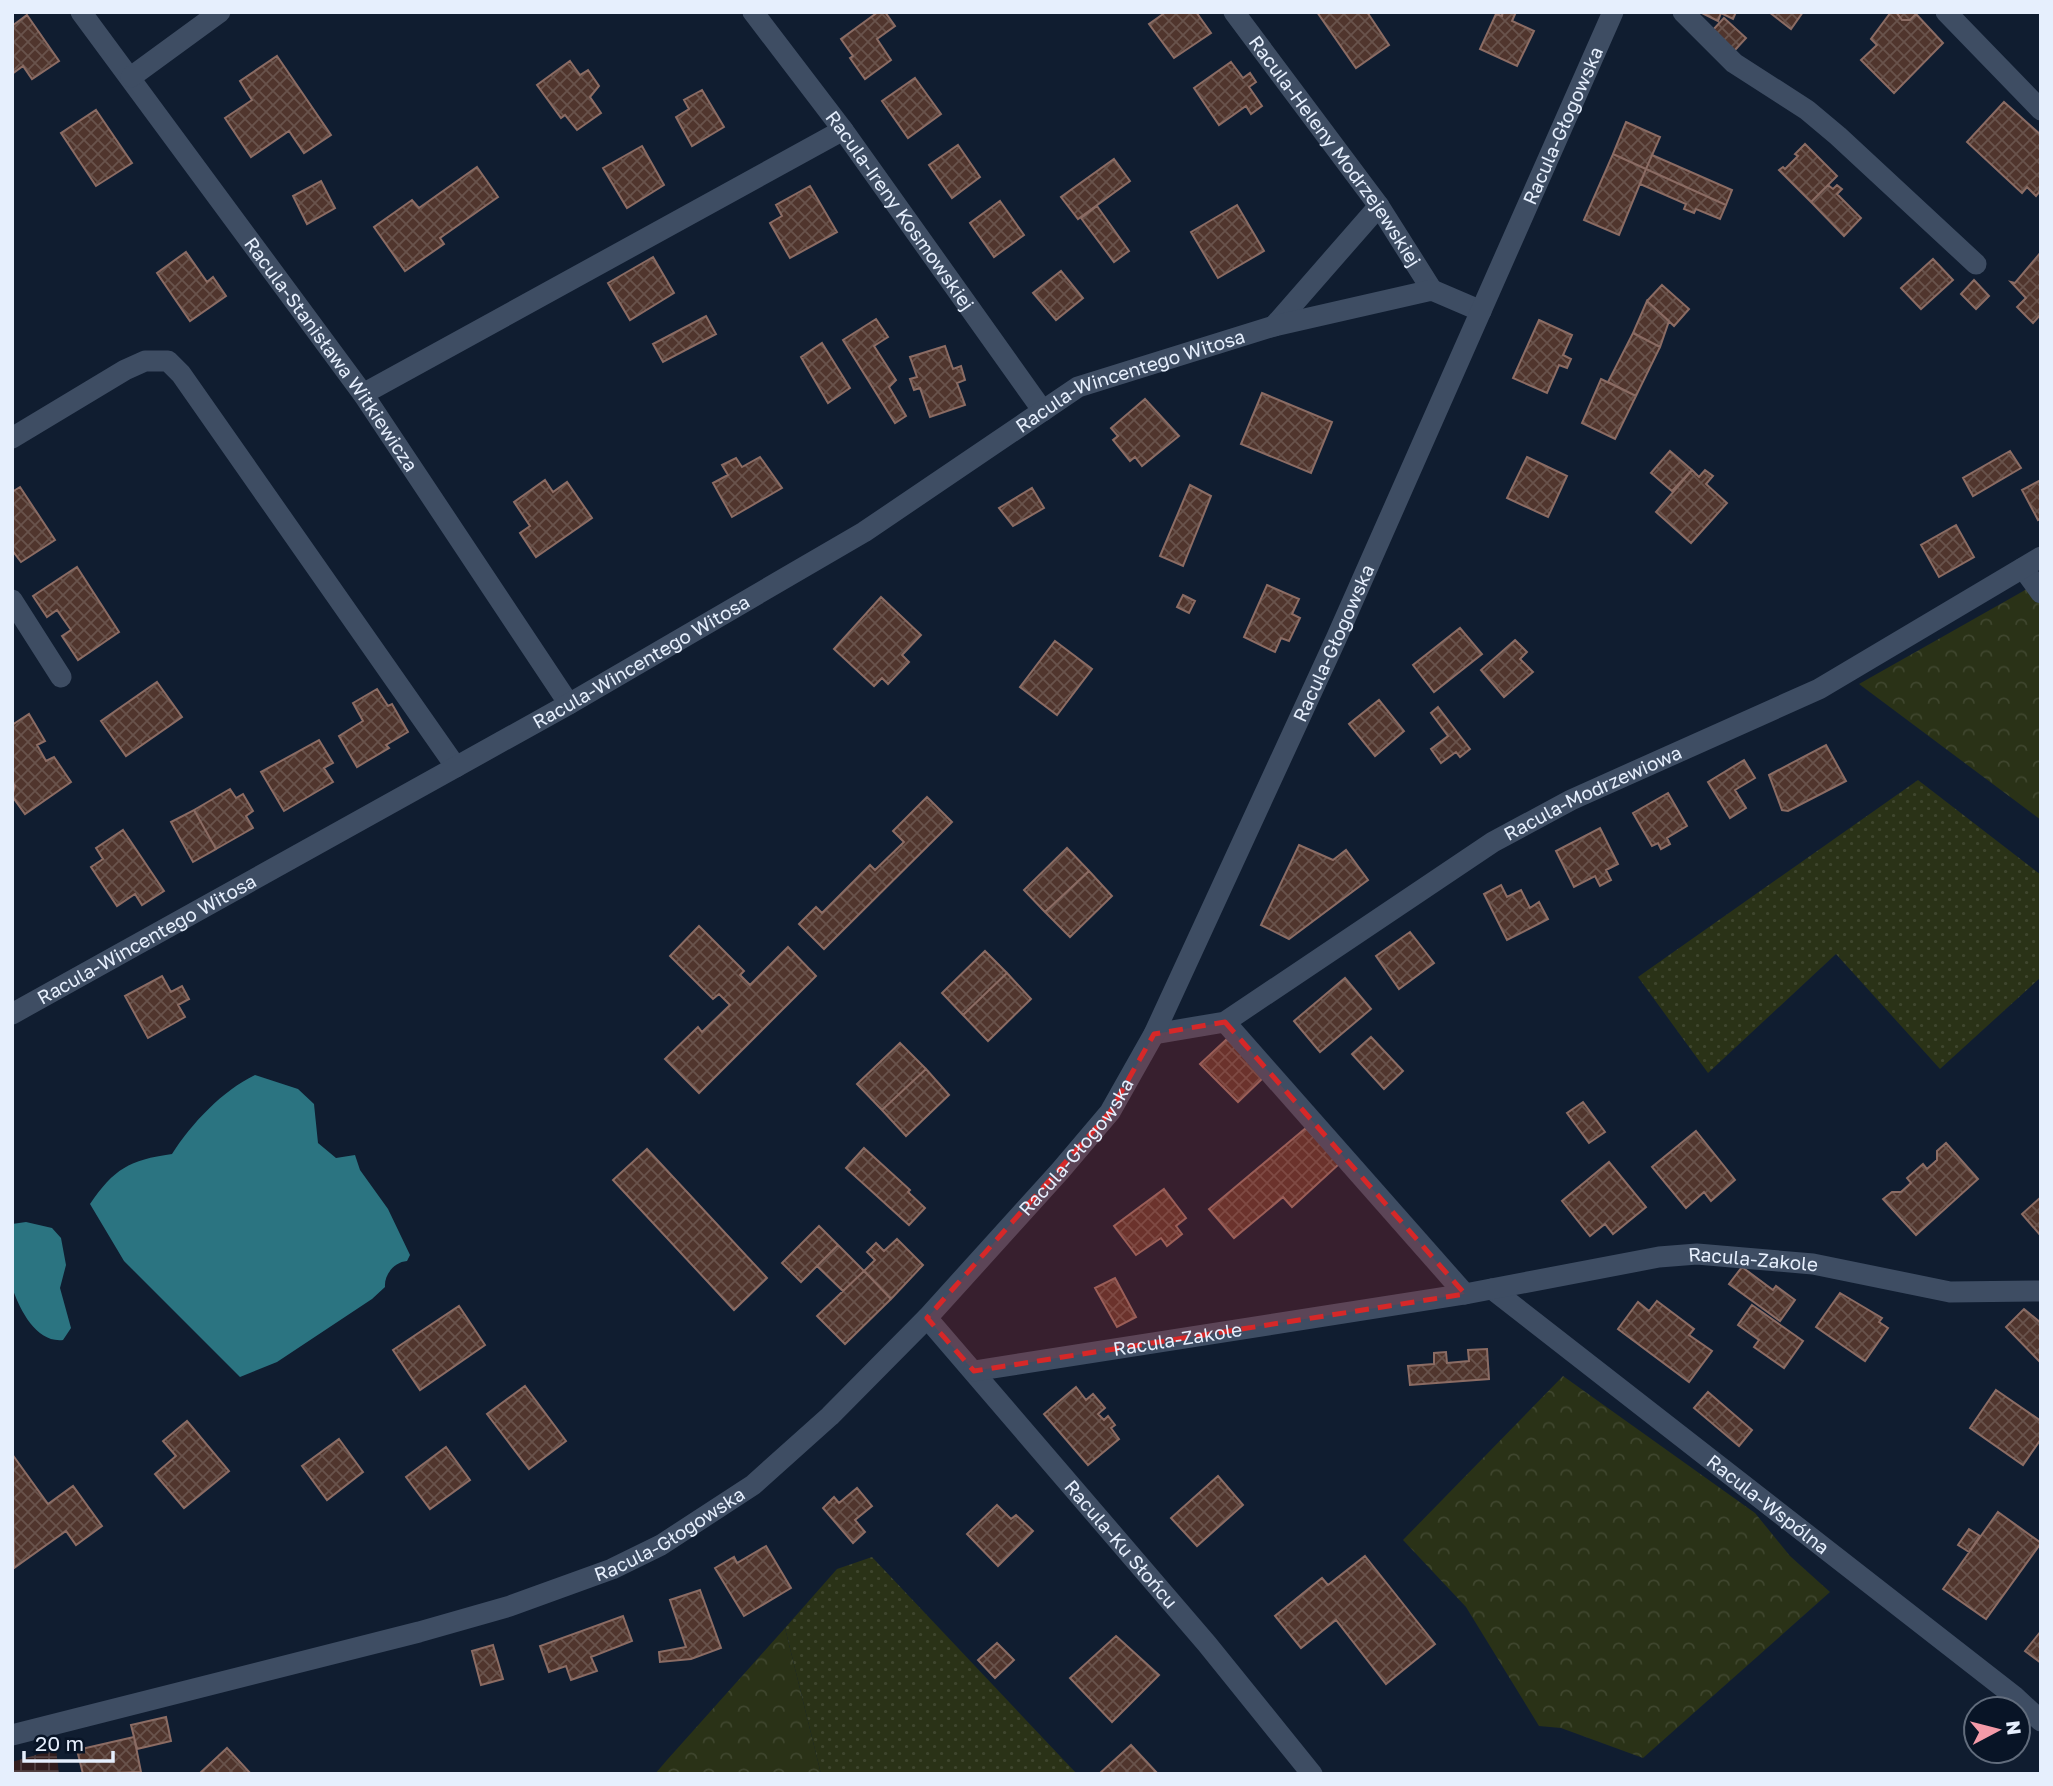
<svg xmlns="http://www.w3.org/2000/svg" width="2053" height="1786" viewBox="0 0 2053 1786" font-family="'Golos Text',sans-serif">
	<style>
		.industrial { fill: url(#industrial-grid) }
		.grass { fill: url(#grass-dots) }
		.forest { fill: url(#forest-crowns) }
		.water { fill: #2b7481 }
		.building { fill: url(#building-cross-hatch); stroke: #8b6c64; stroke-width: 2 }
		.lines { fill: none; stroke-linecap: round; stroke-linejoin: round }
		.minor { stroke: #3e4d63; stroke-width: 21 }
		.marked { fill: #d62828; fill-opacity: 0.2; stroke: #d62828; stroke-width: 5; stroke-dasharray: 14 9; stroke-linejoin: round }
		.labels { text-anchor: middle; stroke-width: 5; stroke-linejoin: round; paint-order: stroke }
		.street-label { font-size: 19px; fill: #e6effd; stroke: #081426 }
	</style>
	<defs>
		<pattern id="industrial-grid" width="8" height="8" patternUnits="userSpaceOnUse" patternTransform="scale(1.75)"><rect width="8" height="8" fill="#321e1e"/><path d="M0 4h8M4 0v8" fill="none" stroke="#503f40"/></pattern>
		<pattern id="grass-dots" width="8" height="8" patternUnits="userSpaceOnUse" patternTransform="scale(1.75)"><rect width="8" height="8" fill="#2a3217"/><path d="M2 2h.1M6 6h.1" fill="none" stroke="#3f462e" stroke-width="1.8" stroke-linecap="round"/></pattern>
		<pattern id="forest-crowns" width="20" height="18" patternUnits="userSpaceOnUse" patternTransform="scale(1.75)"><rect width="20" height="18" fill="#2a3217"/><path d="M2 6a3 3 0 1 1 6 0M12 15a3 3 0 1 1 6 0" fill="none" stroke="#3f462e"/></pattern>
		<pattern id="building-cross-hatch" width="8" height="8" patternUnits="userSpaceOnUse" patternTransform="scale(1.75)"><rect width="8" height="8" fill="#50352d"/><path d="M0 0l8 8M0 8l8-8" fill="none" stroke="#69534c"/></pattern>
	</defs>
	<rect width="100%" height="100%" fill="#101d30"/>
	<!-- industrial -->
	<path class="industrial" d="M56,1749L59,1774H12V1762Z"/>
	<!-- grass -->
	<path class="grass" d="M1918,780L2041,875V977L1940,1069L1836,954L1708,1073L1638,977Z
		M872,1557L1077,1774H821L785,1628L837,1569Z"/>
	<!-- forest -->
	<path class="forest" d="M2041,581V820L1859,684Z
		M1563,1376L1755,1513L1790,1556L1830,1592L1643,1758L1561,1728L1539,1726L1466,1607L1403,1540Z
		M785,1628L821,1774H655L667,1760Z"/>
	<!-- water -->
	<path class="water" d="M255,1075L298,1089L314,1104L318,1143L336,1158L355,1155L360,1170L388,1209L410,1255L407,1261C394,1262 384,1275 385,1287L372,1299L277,1362L240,1377L124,1261L90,1204C114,1169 129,1160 172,1154C192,1123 222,1091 255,1075Z
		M26,1222L52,1228L61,1238L66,1265L60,1288L71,1328L63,1340C37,1343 21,1312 13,1290C8,1276 12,1240 12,1224Z"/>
	<!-- building -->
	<path class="building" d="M878,12H885L895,26L877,39L891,60L865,79L850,58L853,56L841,39Z
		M1166,12H1196L1211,33L1174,58L1149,24Z
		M1317,12H1367L1389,45L1356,68Z
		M1503,12H1516L1512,21L1534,31L1517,66L1480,49L1496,14L1502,16Z
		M1700,12H1736L1733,19L1721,13L1718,21Z
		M1769,12H1803L1791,29Z
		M1891,12H1896L1902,20H1910L1916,14L1943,43L1894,93L1861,60L1877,45L1871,39Z
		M1896,12H1916V14L1910,20H1902Z
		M27,15L59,61L32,79L23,66L12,74V26Z
		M1724,18L1746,38L1734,51L1712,31Z
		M277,56L331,135L304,153L289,131L251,157L225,118L252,100L240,81Z
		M570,61L580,75L588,70L599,86L590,97L601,113L577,130L565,115L561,118L537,85Z
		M1231,62L1243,78L1250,73L1256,82L1249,87L1262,106L1251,114L1246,106L1219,125L1194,88Z
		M915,78L941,114L908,138L882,101Z
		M702,90L724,127L692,146L676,117L689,109L684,100Z
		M2004,102L2041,135V190L2036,196L2027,187L2022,193L1967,142Z
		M96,110L132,163L96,186L61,133Z
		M1626,122L1660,137L1646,169L1613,154Z
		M1805,144L1837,176L1811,202L1779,170L1783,167L1785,169L1798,156L1795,154Z
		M958,145L980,177L952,198L929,165Z
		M642,146L664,185L627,208L603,168Z
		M1613,154L1646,169L1619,235L1584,220Z
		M1652,155L1732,190L1726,205L1646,169Z
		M1114,159L1130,181L1078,219L1061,197Z
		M477,167L498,197L440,238L444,244L405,271L374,227L412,200L419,208Z
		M1646,169L1726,205L1720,219L1696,209L1694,213L1684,209L1686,204L1640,184Z
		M321,181L335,208L307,224L293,196Z
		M1828,185L1833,189L1837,185L1842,189L1837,194L1861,218L1844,236L1811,202Z
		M810,186L837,232L790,258L770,223L782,216L776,205Z
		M1000,201L1024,235L994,257L970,223Z
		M1237,205L1264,251L1218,278L1191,232Z
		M1097,206L1129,251L1114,262L1081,218Z
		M186,252L207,282L213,277L226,296L190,321L157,273Z
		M2041,252V314L2033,323L2017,307L2026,298L2011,282L2015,283Z
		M653,257L674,293L630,320L608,283Z
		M1933,259L1953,280L1921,309L1901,288Z
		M1061,271L1083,298L1056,320L1033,293Z
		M1974,280L1989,296L1976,309L1961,294Z
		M1662,285L1689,309L1674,326L1647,301Z
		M1647,301L1669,321L1660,347L1633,333Z
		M706,316L716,334L663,362L653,344Z
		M876,319L888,337L874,346L896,380L889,387L906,416L895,423L843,340Z
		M1539,320L1572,335L1563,355L1571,359L1567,368L1559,365L1547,393L1513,378Z
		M1633,333L1660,347L1636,396L1608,382Z
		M822,343L850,388L828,403L801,357Z
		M945,346L953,369L961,366L965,380L957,383L965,405L930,417L920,388L914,390L910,379L917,377L910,357Z
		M1601,379L1636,396L1615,439L1582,423Z
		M1262,393L1332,422L1311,473L1241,444Z
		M1145,399L1179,436L1142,466L1135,457L1130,461L1113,440L1118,436L1111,428Z
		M1670,451L1692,470L1672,491L1651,473Z
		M2010,451L2021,468L1973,496L1963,478Z
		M760,457L782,488L732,517L713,483L728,475L722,465L736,458L742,467Z
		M1527,457L1567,476L1548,517L1507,498Z
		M1692,470L1699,477L1705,470L1713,476L1706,484L1727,503L1691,543L1656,512Z
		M545,480L553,492L567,482L592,518L536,557L520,533L530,526L514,502Z
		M2041,480V518L2038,520L2022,490Z
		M1190,485L1211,496L1183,566L1160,556Z
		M20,487L55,540L21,562L12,550V492Z
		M1032,488L1044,508L1013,526L999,508Z
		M1956,525L1974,557L1939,577L1921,545Z
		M77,567L119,632L78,660L62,636L71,630L57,610L47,617L33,596Z
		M1267,585L1299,599L1292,614L1300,618L1289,641L1281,638L1275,652L1244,637Z
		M1183,595L1195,601L1189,613L1177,607Z
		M881,597L921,635L902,655L909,662L888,684L882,678L874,686L834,649Z
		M1460,628L1482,654L1434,692L1413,665Z
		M1515,640L1527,652L1520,659L1533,672L1504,697L1481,670Z
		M1055,641L1092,669L1057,715L1020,687Z
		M157,682L182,717L126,756L101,721Z
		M377,689L388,706L392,704L408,732L386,745L389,748L357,767L339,736L363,721L353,703Z
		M1379,700L1404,731L1375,756L1349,724Z
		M1438,707L1470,749L1460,757L1456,752L1441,763L1431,749L1448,736L1431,713Z
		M29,714L45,741L37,745L46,761L54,757L71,782L25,814L12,796L15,786L12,782V725Z
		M319,740L333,763L324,768L333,782L284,811L261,772Z
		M1826,745L1846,781L1788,811L1782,810L1769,775Z
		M1744,760L1755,778L1735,790L1746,808L1730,818L1708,782Z
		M230,789L236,798L243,794L253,811L246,816L253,828L216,849L194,810Z
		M1668,793L1687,826L1667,838L1670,844L1661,849L1658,843L1652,846L1633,813Z
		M927,797L952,822L824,949L799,924L816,907L822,913L870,865L875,870L904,842L893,831Z
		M194,810L216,849L193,862L171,822Z
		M1600,828L1618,864L1606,870L1611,880L1600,886L1595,876L1574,887L1556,851Z
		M123,830L164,891L142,905L135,894L117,906L91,867L103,859L96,848Z
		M1299,845L1333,860L1346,850L1368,880L1289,939L1261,925Z
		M1067,848L1089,871L1045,912L1024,890Z
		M1089,871L1112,896L1070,937L1045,912Z
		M1501,885L1507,897L1521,890L1530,908L1539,902L1548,919L1507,940L1484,894Z
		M699,926L744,971L740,975L750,985L788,947L816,976L699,1093L665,1059L698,1027L702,1032L730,1005L719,994L713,999L670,956Z
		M1410,932L1434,963L1399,989L1376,956Z
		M985,951L1007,973L963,1015L942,993Z
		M1007,973L1031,999L988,1041L963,1015Z
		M162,976L171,992L182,986L189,999L178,1005L185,1017L148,1038L125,996Z
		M1345,978L1371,1009L1320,1052L1294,1021Z
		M1371,1037L1403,1071L1384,1089L1352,1054Z
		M1227,1039L1264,1077L1238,1102L1200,1064Z
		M900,1043L926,1069L882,1110L857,1084Z
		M926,1069L949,1095L906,1136L882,1110Z
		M1583,1102L1605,1132L1589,1143L1567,1113Z
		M1306,1128L1339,1164L1292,1207L1283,1197L1234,1238L1209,1209Z
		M1696,1131L1735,1180L1711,1201L1704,1192L1686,1208L1652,1167Z
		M1946,1143L1978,1179L1916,1235L1883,1199L1892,1192H1901L1911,1183L1907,1178L1923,1164L1927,1169L1937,1160V1151Z
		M864,1148L910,1190L908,1192L925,1208L909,1225L846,1168Z
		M647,1149L767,1278L734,1310L613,1180Z
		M1609,1162L1646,1207L1613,1234L1605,1224L1590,1236L1562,1201Z
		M1164,1189L1186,1218L1176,1226L1182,1234L1167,1246L1161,1238L1136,1255L1114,1226Z
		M2041,1197V1236L2022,1214Z
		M819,1226L838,1245L801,1282L782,1263Z
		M897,1239L923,1265L891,1299L864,1271L875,1260L867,1252L876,1243L884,1251Z
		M838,1245L864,1271L843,1291L817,1266Z
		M1742,1267L1773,1290L1776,1286L1795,1300L1780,1321L1729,1284Z
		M864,1271L891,1299L845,1344L817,1316Z
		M1115,1278L1136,1317L1117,1327L1095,1288Z
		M1840,1293L1882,1318L1879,1322L1888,1328L1865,1361L1816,1327Z
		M1657,1301L1694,1329L1689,1335L1712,1351L1689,1382L1618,1329L1638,1302L1649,1311Z
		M1752,1305L1803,1341L1784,1368L1754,1347L1759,1340L1738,1325Z
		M459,1306L485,1345L420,1390L393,1350Z
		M2024,1309L2041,1323V1363L2006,1327Z
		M1487,1349L1489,1379L1410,1385L1408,1366L1434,1364V1353L1446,1352L1447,1363L1469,1361L1468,1350Z
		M525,1386L566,1441L529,1469L487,1414Z
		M1076,1387L1086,1400L1093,1394L1105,1408L1098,1414L1104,1420L1108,1416L1115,1425L1111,1428L1119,1439L1088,1465L1044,1414Z
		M1996,1390L2041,1421V1439L2023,1465L1970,1428Z
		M1708,1392L1752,1430L1739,1446L1694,1408Z
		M187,1421L229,1471L184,1508L155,1474L176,1456L163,1441Z
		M339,1439L363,1472L327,1500L302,1466Z
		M446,1447L470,1480L430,1509L406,1477Z
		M12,1454L48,1504L73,1486L102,1526L76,1545L66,1531L14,1568Z
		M1218,1476L1243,1505L1197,1546L1171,1518Z
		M857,1488L872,1506L855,1520L865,1532L853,1543L823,1508L834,1497L839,1503Z
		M997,1505L1011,1519L1016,1515L1033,1531L998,1566L967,1534Z
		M1998,1512L2041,1543L1986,1619L1943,1589Z
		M1969,1529L1980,1536L1969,1552L1958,1545Z
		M766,1546L791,1588L744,1616L715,1568L734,1557L737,1563Z
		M1365,1556L1435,1644L1386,1684L1336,1620L1301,1648L1275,1616L1322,1578L1328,1585Z
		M700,1590L721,1648L691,1659L660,1662L659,1652L686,1647L670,1600Z
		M623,1616L632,1641L591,1657L597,1671L571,1680L566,1666L549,1672L540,1646Z
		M2041,1631V1663L2025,1651Z
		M1116,1636L1159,1675L1112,1722L1070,1678Z
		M997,1643L1014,1660L995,1678L978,1660Z
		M493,1645L503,1679L481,1685L472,1651Z
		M166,1717L171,1741L137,1749L131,1725Z
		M134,1737L141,1772L83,1774L77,1750Z
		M1131,1745L1158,1774H1099Z
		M227,1748L251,1774H199Z"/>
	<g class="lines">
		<!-- minor -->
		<g class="minor">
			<path id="s1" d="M81,12L363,394L569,704"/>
			<path id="s2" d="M753,12L843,130L1043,411"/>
			<path id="s3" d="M1234,12L1379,206L1432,290"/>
			<path d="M1683,12L1734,63L1807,110L1838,136L1976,264"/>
			<path d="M1946,12L2041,110"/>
			<path d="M131,77L220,12"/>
			<path d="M1274,326L1379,206"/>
			<path d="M363,394L843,130"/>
			<path d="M12,438L125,370L145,361H168L181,374L456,767"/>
			<path d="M2023,568L2041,593"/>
			<path d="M12,600L61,677"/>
			<path id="s4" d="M12,1014L569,704L864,532L1078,387L1274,326L1432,290L1481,311"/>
			<path d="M1225,1022L1465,1294"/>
			<path id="s5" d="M1154,1034L1225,1022L1493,842L1571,800L1819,689L2041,557"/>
			<path id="s6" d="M1492,1289L2014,1696L2041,1721"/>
			<path id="s7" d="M927,1318L1207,1644L1312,1774"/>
			<path id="s8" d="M974,1371L1465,1294L1659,1257L1697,1254L1813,1264L1950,1292L2041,1291"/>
			<path id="s9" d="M12,1735L419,1632L510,1606L612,1569L661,1545L753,1485L830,1416L927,1318L1060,1171L1110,1112L1154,1034L1336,639L1613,12"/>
		</g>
	</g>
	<!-- marked area -->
	<path class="marked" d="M1225,1022L1465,1294L974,1371L927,1318L1110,1112L1154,1034Z"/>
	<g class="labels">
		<!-- street labels -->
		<g class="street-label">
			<text dy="7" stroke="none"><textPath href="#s9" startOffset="2390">Racula-Głogowska</textPath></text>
			<text dy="7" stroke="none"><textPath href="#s3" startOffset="172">Racula-Heleny Modrzejewskiej</textPath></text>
			<text dy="7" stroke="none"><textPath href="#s2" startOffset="247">Racula-Ireny Kosmowskiej</textPath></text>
			<text dy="7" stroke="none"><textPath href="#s1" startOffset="424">Racula-Stanisława Witkiewicza</textPath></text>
			<text dy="7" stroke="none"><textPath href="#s4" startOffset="1288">Racula-Wincentego Witosa</textPath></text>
			<text dy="7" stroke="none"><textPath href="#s9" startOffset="1824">Racula-Głogowska</textPath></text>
			<text dy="7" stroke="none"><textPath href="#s4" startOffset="721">Racula-Wincentego Witosa</textPath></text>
			<text dy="7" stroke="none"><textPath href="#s5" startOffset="506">Racula-Modrzewiowa</textPath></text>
			<text dy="7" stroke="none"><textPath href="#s4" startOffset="154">Racula-Wincentego Witosa</textPath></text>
			<text dy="7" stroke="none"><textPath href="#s9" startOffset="1256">Racula-Głogowska</textPath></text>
			<text dy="7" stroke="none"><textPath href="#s8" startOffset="789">Racula-Zakole</textPath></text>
			<text dy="7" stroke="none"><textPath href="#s8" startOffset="206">Racula-Zakole</textPath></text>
			<text dy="7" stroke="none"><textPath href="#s6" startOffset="350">Racula-Wspólna</textPath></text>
			<text dy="7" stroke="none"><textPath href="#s9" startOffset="690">Racula-Głogowska</textPath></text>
			<text dy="7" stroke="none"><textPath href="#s7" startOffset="298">Racula-Ku Słońcu</textPath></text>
		</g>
	</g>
	<!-- border -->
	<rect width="2053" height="1786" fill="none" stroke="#e6effd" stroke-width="28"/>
	<!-- north arrow -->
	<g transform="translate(1997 1730) rotate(83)"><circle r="33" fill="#081426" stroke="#616c7c" stroke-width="2"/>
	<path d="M0-5L12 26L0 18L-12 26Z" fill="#f39aa8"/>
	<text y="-10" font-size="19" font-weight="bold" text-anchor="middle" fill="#e6effd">N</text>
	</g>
	<!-- scale -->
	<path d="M24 1751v10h89v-10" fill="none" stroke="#e6effd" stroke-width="3.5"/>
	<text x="35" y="1751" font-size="21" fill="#e6effd" stroke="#081426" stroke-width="5" paint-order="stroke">20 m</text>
</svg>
